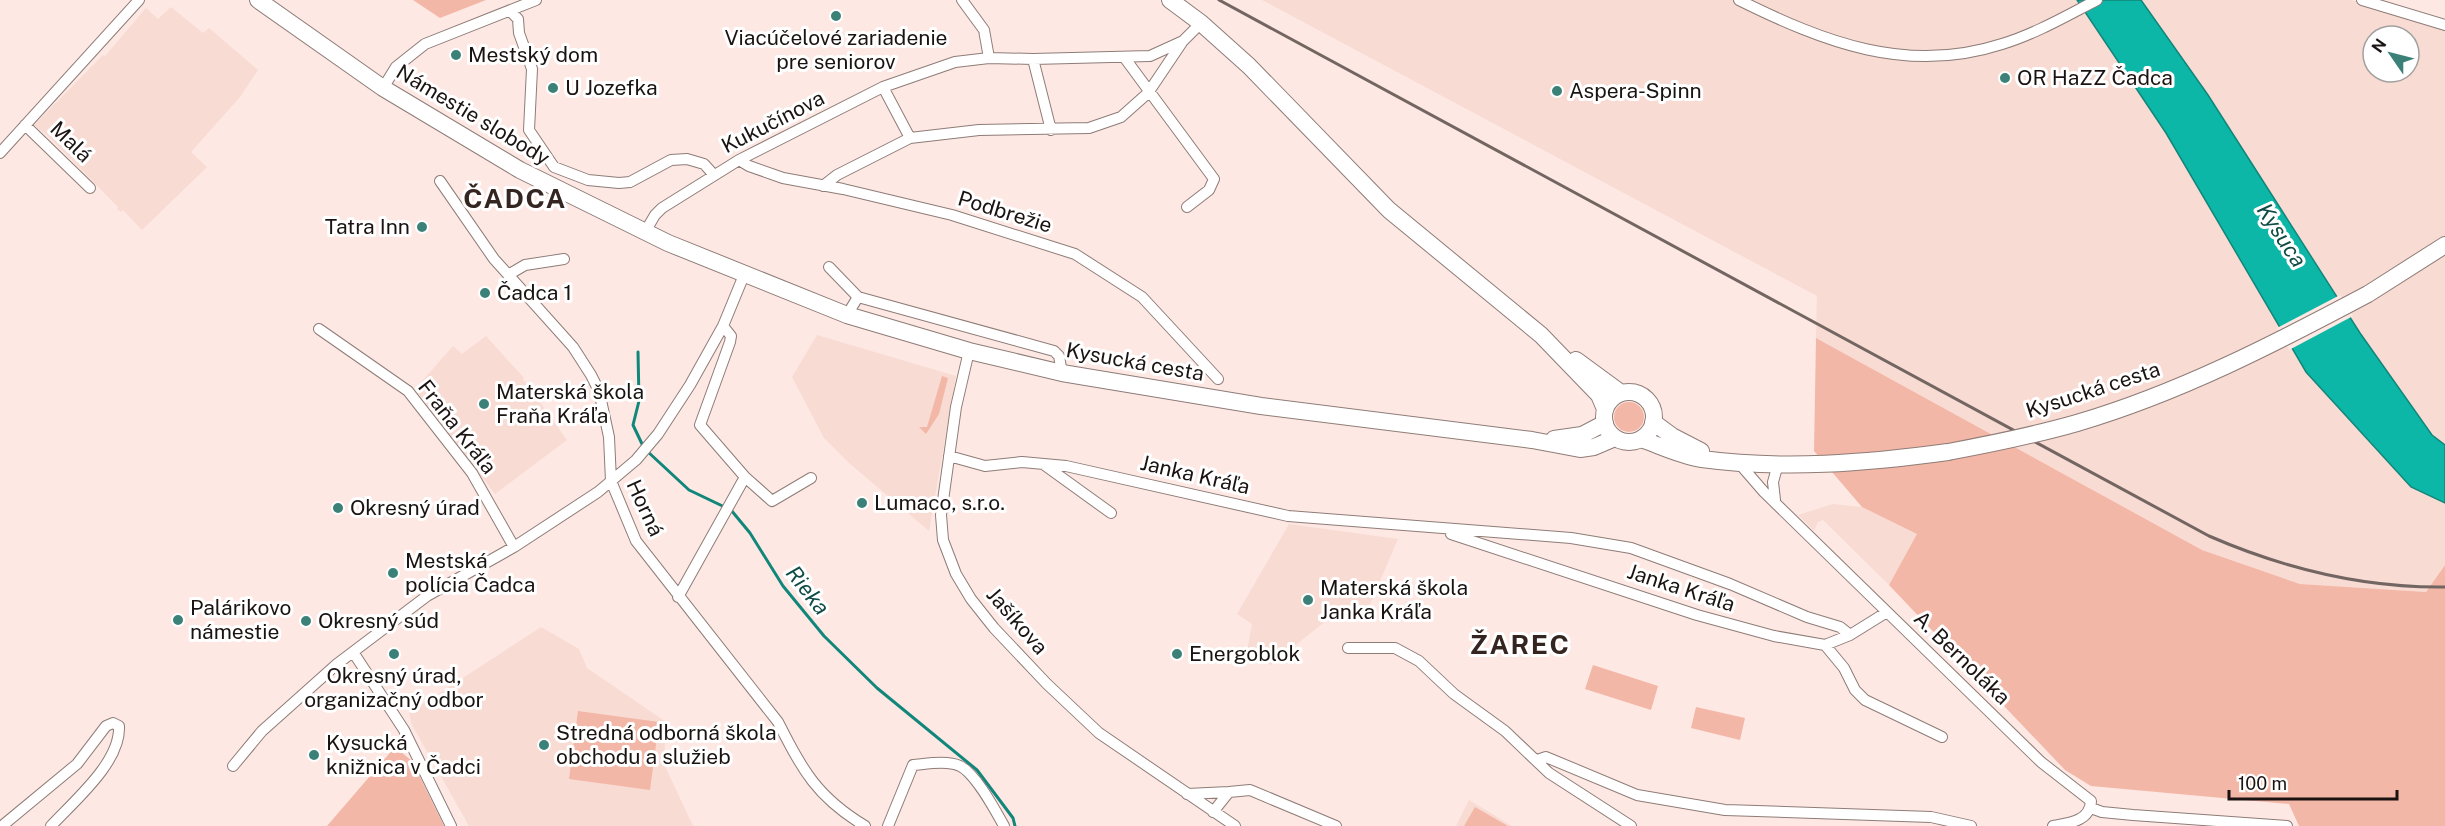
<svg xmlns="http://www.w3.org/2000/svg" width="2445" height="826" viewBox="0 0 2445 826" font-family="'Public Sans',sans-serif">
	<style>
		.built { fill: #f8dbd3; fill-rule: evenodd }
		.green { fill: #f3b7a7 }
		.water { fill: #0db7a7; stroke: #11867a; stroke-width: 1.5 }
		.pier { fill: #fee8e3 }
		.lines { fill: none; stroke-linecap: round; stroke-linejoin: round }
		.stream { stroke: #11867a; stroke-width: 3 }
		.minor-casing { stroke: #8e7c77; stroke-width: 12 }
		.primary-casing { stroke: #8e7c77; stroke-width: 18 }
		.minor { stroke: #fff; stroke-width: 10 }
		.primary { stroke: #fff; stroke-width: 16 }
		.rail { stroke: #726562; stroke-width: 3 }
		.primary-bridge-casing { stroke: #8e7c77; stroke-width: 18; stroke-linecap: butt }
		.primary-bridge { stroke: #fff; stroke-width: 16 }
		.poi-dot { fill: #3c8178; stroke: #fff; stroke-width: 2 }
		.labels { text-anchor: middle; stroke-width: 6; stroke-linejoin: round; paint-order: stroke }
		.poi-label { font-size: 21px; fill: #1a1311; stroke: #fff; text-anchor: start }
		.street-label { font-size: 21px; fill: #1a1311; stroke: #fff }
		.water-label { font-size: 22px; font-style: italic; fill: #0f4c45; stroke: #fff }
		.district-label { font-size: 27px; font-weight: bold; letter-spacing: 1.5px; fill: #342521; stroke: #fff }
	</style>
	<rect width="100%" height="100%" fill="#fee8e3"/>
	<!-- built -->
	<path class="built" d="M1262,0H2076L2411,487L2445,503V565L2426,592L2300,584L2202,550L1816,338L1817,296Z
		M2141,0H2351L2445,27V445L2433,435L2360,333L2208,95ZM2373,36H2409V72H2373Z
		M171,7L203,33L209,28L258,70L240,97L191,152L207,167L142,230L123,210L121,212L117,209L118,207L47,135L34,125L103,55L105,56L146,8L158,19Z
		M817,335L956,376L929,531L849,463L824,438L792,377Z
		M486,336L524,378L523,379L567,440L495,494L415,389L453,346L462,354Z
		M1833,504L1862,507L1918,534L1889,585L1823,520L1818,522L1814,531L1798,515Z
		M1289,524L1398,539L1368,609L1332,616L1271,665L1247,651L1252,624L1237,614Z
		M541,627L579,649L587,668L666,722L664,764L693,826H469L412,725L409,713Z
		M1469,800L1512,826H1456Z"/>
	<!-- green -->
	<path class="green" d="M413,0H486L440,18Z
		M1816,338L2202,550L2300,584L2426,592L2445,565V826H2299L2289,804L2091,786L2065,770L1889,585L1917,534L1862,507L1814,451Z
		M942,376L948,378L939,414L926,434L919,427H927Z
		M1614 417a15 15 0 1 1 30 0a15 15 0 1 1-30 0Z
		M1593,665L1658,686L1651,710L1585,689Z
		M1696,707L1745,718L1740,740L1691,728Z
		M578,711L659,722L650,790L569,779Z
		M395,747L412,761L444,826H327Z
		M1475,807L1508,826H1464Z"/>
	<!-- water -->
	<path class="water" d="M2077,0H2141L2208,95L2360,333L2432,435L2445,445V503L2411,487L2306,372L2166,133Z"/>
	<!-- pier -->
	<path class="pier" d="M2340,295L2353,316L2289,350L2277,328Z"/>
	<g class="lines">
		<!-- stream -->
		<path class="stream" d="M638,352L639,401L633,425L643,446
			M647,451L689,490L731,510L750,533L783,586L824,636L877,688L977,770L1013,818L1015,826"/>
		<defs>
			<path id="minor" d="M962,0L984,30L989,58
				M1739,0C1824,42 1907,75 2002,44C2035,34 2066,16 2097,0
				M2362,0L2445,25
				M510,11L518,19L519,33L532,69L529,130L554,167L588,180L619,183L630,182L671,160L687,159L704,164L714,175
				M1124,57L1214,179L1209,190L1187,207
				M1033,59L1051,130
				M883,87L910,138
				M383,88L396,67L425,44L536,0
				M25,125L90,188
				M0,153L139,0
				M739,160L749,166L783,178L843,189L952,215L1075,254L1142,297L1218,379
				M440,181L494,259L573,347L591,375L599,391L609,437L611,481L636,541L778,722C803,771 817,797 865,826
				M823,186L837,175L910,138L979,130L1089,128L1121,117L1148,93L1183,41L1201,23
				M645,232L655,215L662,208L739,160L883,87L955,62L989,58L1033,59L1150,56L1183,41
				M829,267L858,297
				M508,275L525,265L564,259
				M847,315L858,297L1054,351L1059,356L1062,373
				M319,329L408,391L472,473L514,547
				M969,351L956,407L941,515L943,540L956,574L971,599L994,628L1047,684L1099,733L1235,826
				M949,456L985,466L1022,462L1066,466L1288,516L1571,538L1631,548L1730,584L1807,617L1840,627L1850,635
				M1738,462L1764,492L2041,762L2091,801C2090,821 2070,823 2053,826
				M1043,464L1111,513
				M745,477L772,501L811,478
				M1775,500L1773,482L1778,464
				M1451,534L1697,615L1774,636L1825,645L1850,635L1887,612
				M678,597L745,477L700,425L730,342L731,336L723,326
				M1825,645L1844,668L1855,690L1865,700L1942,737
				M1348,648H1395L1419,661L1454,694L1505,731L1549,773L1631,826
				M353,652L404,730L451,826
				M1537,760L1546,757L1637,795L1725,810L1931,817L1971,826
				M233,766L262,731L337,664L427,596L514,547L598,492L636,460L658,434L690,385L723,326L744,275
				M1187,794L1229,792
				M2091,808L2102,812L2133,815L2287,826
				M1213,812L1229,792L1250,790L1336,826
				M2,826L77,764L106,726L113,723L119,726C121,762 74,801 51,826
				M888,826L913,765C926,764 947,760 960,766C976,774 995,810 1004,826"/>
			<path id="primary" d="M258,0L383,88L520,170L668,243L847,315L969,351L1062,373L1261,406L1532,440L1580,449L1594,447L1615,438
				M1170,0L1201,23L1249,66L1389,210L1541,335L1599,395L1605,409
				M2368,294L2445,245
				M1576,360L1621,393
				M1604 417a25 25 0 1 1 50 0a25 25 0 1 1-50 0Z
				M1653,422L1672,436L1701,451
				M1554,439L1582,435L1605,423
				M1641,439C1661,446 1681,456 1702,459C1783,470 1867,463 1948,452"/>
		</defs>
		<!-- minor casing -->
		<use href="#minor" class="minor-casing"/>
		<!-- primary casing -->
		<use href="#primary" class="primary-casing"/>
		<!-- minor -->
		<use href="#minor" class="minor"/>
		<!-- primary -->
		<use href="#primary" class="primary"/>
		<!-- rail -->
		<path class="rail" d="M1219,0L2209,536C2285,569 2362,588 2445,587"/>
		<defs>
			<path id="primary-bridge" d="M1948,452C1991,444 2035,435 2077,423C2179,393 2274,344 2368,294"/>
		</defs>
		<!-- primary-bridge casing -->
		<use href="#primary-bridge" class="primary-bridge-casing"/>
		<!-- primary-bridge -->
		<use href="#primary-bridge" class="primary-bridge"/>
	</g>
	<!-- markers -->
	<g class="poi-dot">
		<circle cx="836" cy="16" r="6"/>
		<circle cx="456" cy="55" r="6"/>
		<circle cx="2005" cy="78" r="6"/>
		<circle cx="553" cy="88" r="6"/>
		<circle cx="1557" cy="91" r="6"/>
		<circle cx="422" cy="227" r="6"/>
		<circle cx="485" cy="293" r="6"/>
		<circle cx="484" cy="404" r="6"/>
		<circle cx="862" cy="503" r="6"/>
		<circle cx="338" cy="508" r="6"/>
		<circle cx="393" cy="573" r="6"/>
		<circle cx="1308" cy="600" r="6"/>
		<circle cx="178" cy="620" r="6"/>
		<circle cx="306" cy="621" r="6"/>
		<circle cx="394" cy="654" r="6"/>
		<circle cx="1177" cy="654" r="6"/>
		<circle cx="544" cy="745" r="6"/>
		<circle cx="314" cy="755" r="6"/>
	</g>
	<g class="labels">
		<!-- poi labels -->
		<g class="poi-label">
			<text x="836" y="45" text-anchor="middle">Viacúčelové zariadenie<tspan x="836" dy="24">pre seniorov</tspan></text>
			<text x="468" y="62">Mestský dom</text>
			<text x="2017" y="85">OR HaZZ Čadca</text>
			<text x="565" y="95">U Jozefka</text>
			<text x="1569" y="98">Aspera-Spinn</text>
			<text x="410" y="234" text-anchor="end">Tatra Inn</text>
			<text x="497" y="300">Čadca 1</text>
			<text x="496" y="399">Materská škola<tspan x="496" dy="24">Fraňa Kráľa</tspan></text>
			<text x="874" y="510">Lumaco, s.r.o.</text>
			<text x="350" y="515">Okresný úrad</text>
			<text x="405" y="568">Mestská<tspan x="405" dy="24">polícia Čadca</tspan></text>
			<text x="1320" y="595">Materská škola<tspan x="1320" dy="24">Janka Kráľa</tspan></text>
			<text x="190" y="615">Palárikovo<tspan x="190" dy="24">námestie</tspan></text>
			<text x="318" y="628">Okresný súd</text>
			<text x="1189" y="661">Energoblok</text>
			<text x="394" y="683" text-anchor="middle">Okresný úrad,<tspan x="394" dy="24">organizačný odbor</tspan></text>
			<text x="556" y="740">Stredná odborná škola<tspan x="556" dy="24">obchodu a služieb</tspan></text>
			<text x="326" y="750">Kysucká<tspan x="326" dy="24">knižnica v Čadci</tspan></text>
		</g>
		<!-- street labels -->
		<g class="street-label">
			<text transform="translate(473 115) rotate(31)" y="7">Námestie slobody</text>
			<text transform="translate(773 122) rotate(-27)" y="7">Kukučínova</text>
			<text transform="translate(71 142) rotate(44)" y="7">Malá</text>
			<text transform="translate(1005 212) rotate(17)" y="7">Podbrežie</text>
			<text transform="translate(1135 362) rotate(10)" y="7">Kysucká cesta</text>
			<text transform="translate(2093 390) rotate(-18)" y="7">Kysucká cesta</text>
			<text transform="translate(457 427) rotate(52)" y="7">Fraňa Kráľa</text>
			<text transform="translate(1195 475) rotate(13)" y="7">Janka Kráľa</text>
			<text transform="translate(645 508) rotate(65)" y="7">Horná</text>
			<text transform="translate(1681 588) rotate(18)" y="7">Janka Kráľa</text>
			<text transform="translate(1017 621) rotate(49)" y="7">Jašíkova</text>
			<text transform="translate(1962 658) rotate(44)" y="7">A. Bernoláka</text>
		</g>
		<!-- water labels -->
		<g class="water-label">
			<text transform="translate(2282 235) rotate(57)" y="8">Kysuca</text>
			<text transform="translate(808 590) rotate(52)" y="8">Rieka</text>
		</g>
		<!-- district labels -->
		<g class="district-label">
			<text x="515" y="208">ČADCA</text>
			<text x="1520" y="654">ŽAREC</text>
		</g>
	</g>
	<!-- north arrow -->
	<g transform="translate(2391 54) rotate(305)"><circle r="28" fill="#ffffff" stroke="#a3a1a0" stroke-width="1.5"/>
	<path d="M0-4.5L10 22L0 15L-10 22Z" fill="#3c8178"/>
	<text y="-9" font-size="16" font-weight="bold" text-anchor="middle" fill="#1a1311">N</text>
	</g>
	<!-- scale -->
	<path d="M2229 790v9h168v-9" fill="none" stroke="#1a1311" stroke-width="3"/>
	<text x="2238" y="790" font-size="18" fill="#1a1311" stroke="#ffffff" stroke-width="4.5" paint-order="stroke">100 m</text>
</svg>
